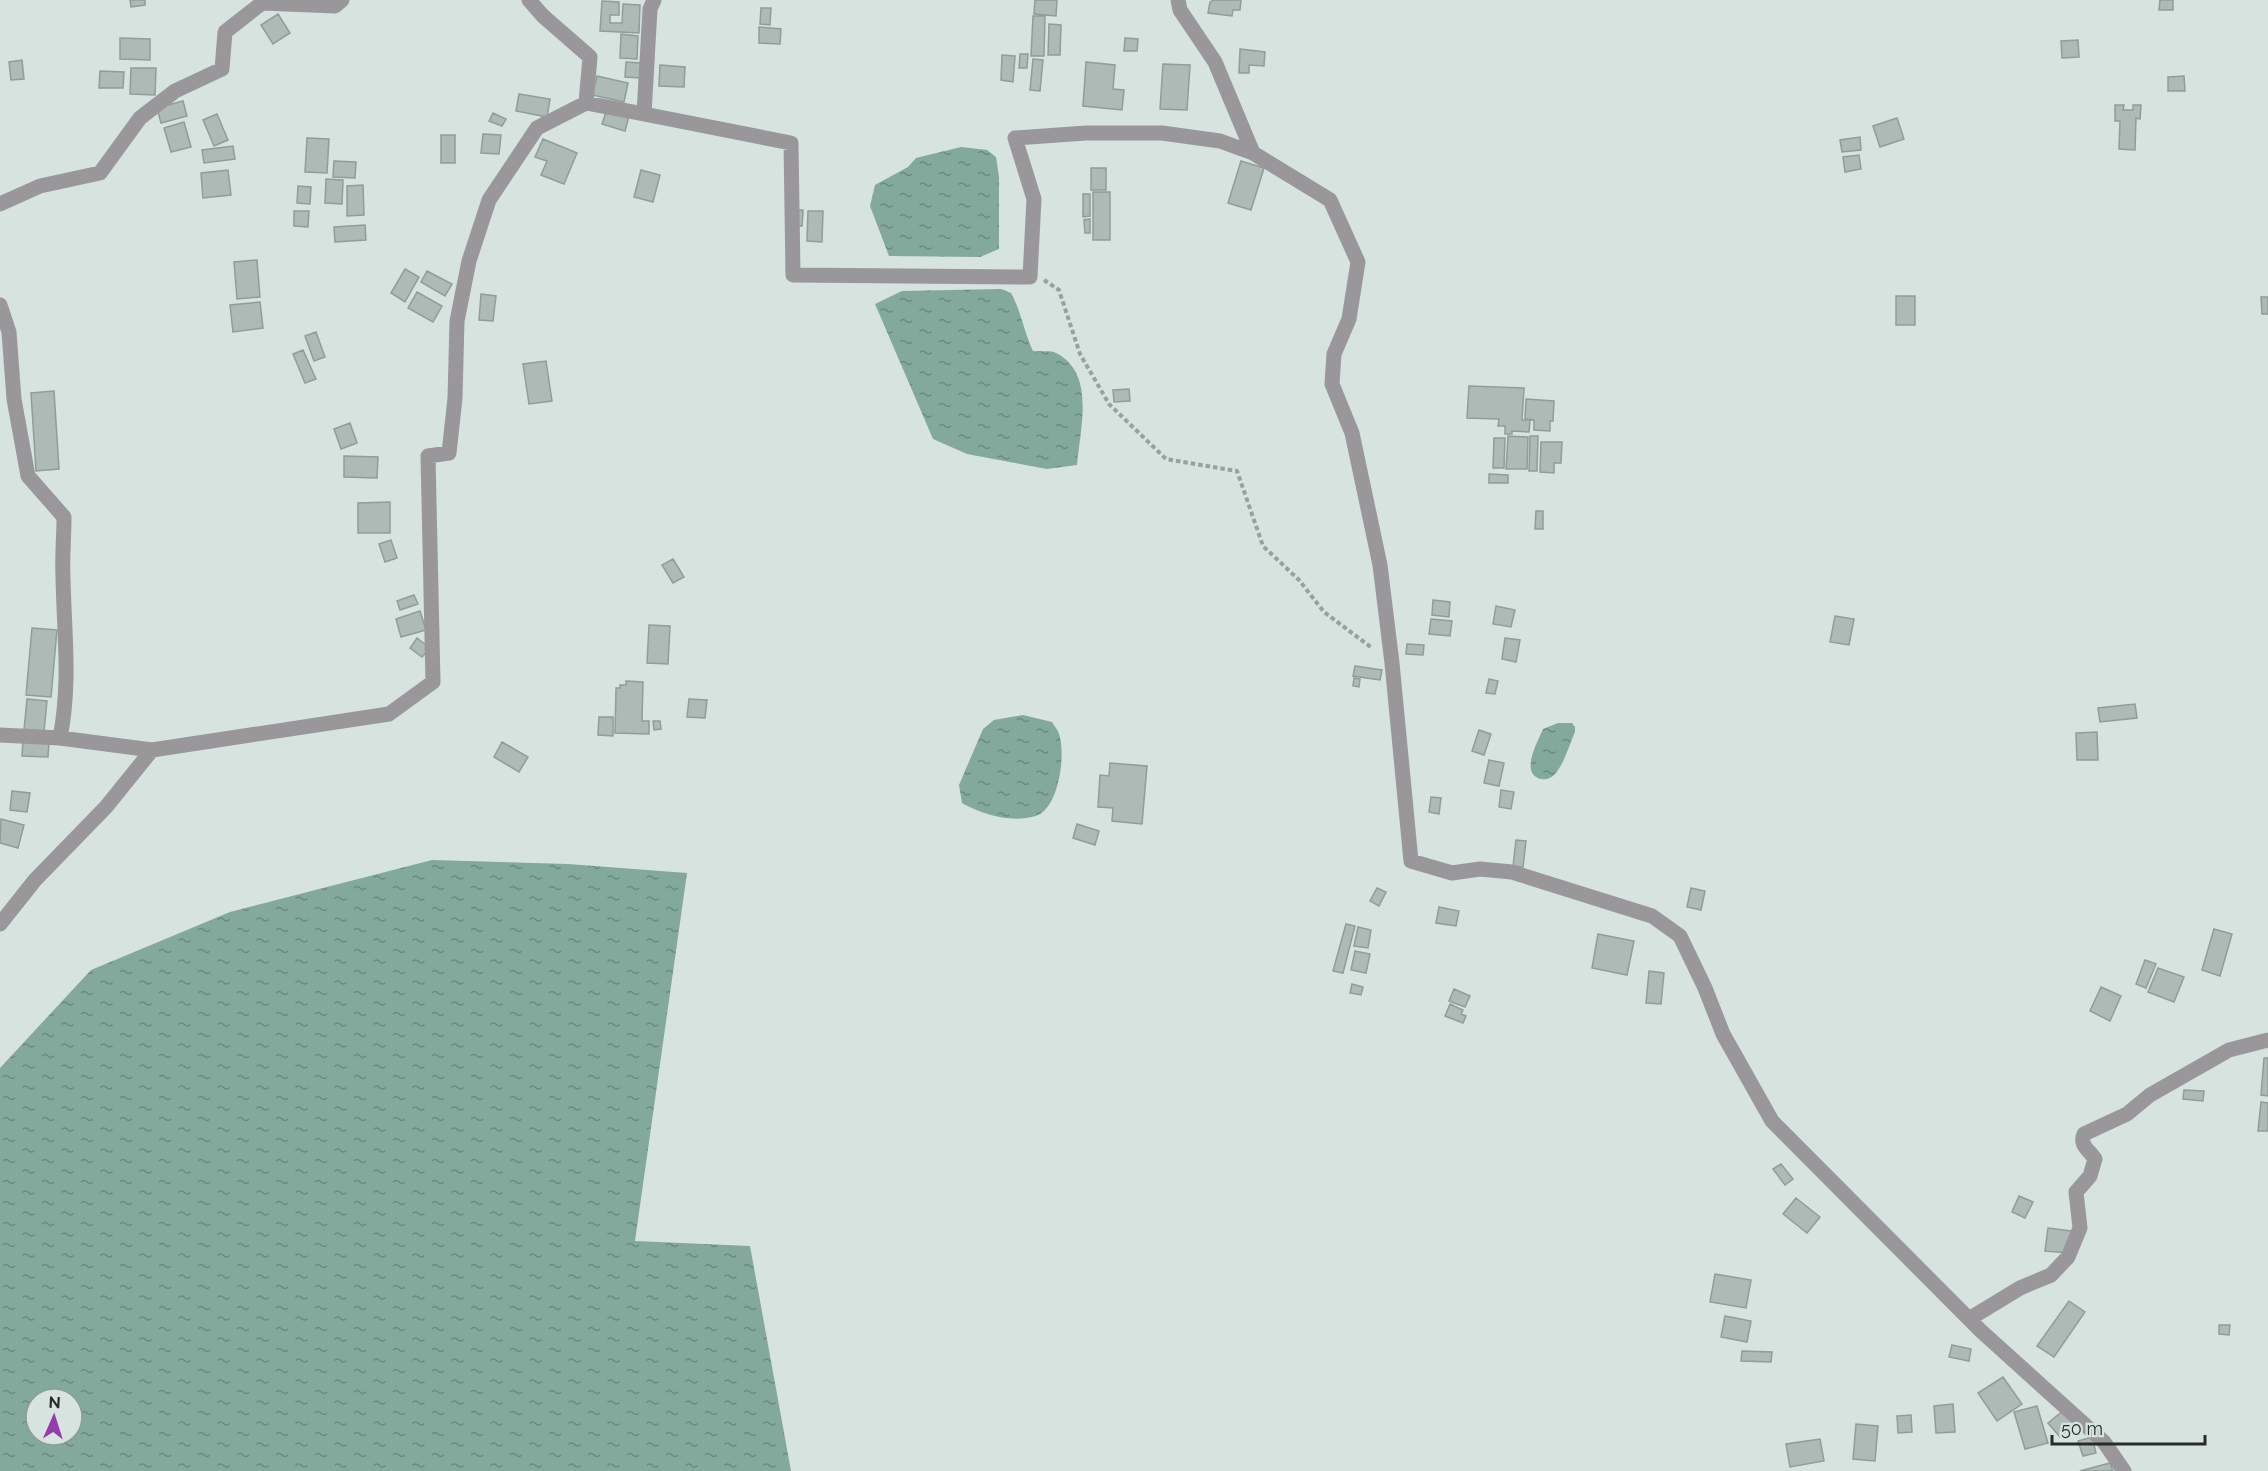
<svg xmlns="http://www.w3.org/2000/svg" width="2268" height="1471" viewBox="0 0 2268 1471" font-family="Raleway,sans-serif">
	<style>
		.water { fill: url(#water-ripples); fill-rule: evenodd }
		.building { fill: #adbab5; stroke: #909d98; stroke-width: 1.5 }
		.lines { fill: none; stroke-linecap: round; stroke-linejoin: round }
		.path { stroke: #97a19d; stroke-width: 4; stroke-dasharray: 4.5 3; stroke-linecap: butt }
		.minor { stroke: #9a979b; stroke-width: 15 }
	</style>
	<defs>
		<pattern id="water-ripples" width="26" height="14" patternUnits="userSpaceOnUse" patternTransform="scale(1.5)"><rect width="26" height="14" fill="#82a99c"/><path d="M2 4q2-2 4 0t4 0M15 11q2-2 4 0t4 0" fill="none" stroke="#6a8a7f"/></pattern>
	</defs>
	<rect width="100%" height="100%" fill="#d6e3de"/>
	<!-- water -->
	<path class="water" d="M961,147L987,150L996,157L999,177V249L980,257L889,256L870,206L875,185L908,167L916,158Z
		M1001,289L1011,293C1021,311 1024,332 1033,351C1040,352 1051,350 1056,353C1096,373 1080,429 1077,465L1047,469L967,454L933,439L875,304L902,291Z
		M1023,715L1052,722C1054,726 1058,730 1059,734C1066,754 1059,806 1038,815C1014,824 983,815 962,803L959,785L983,729L994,720Z
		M1558,723H1572L1575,727V732C1569,745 1564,765 1554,775C1551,778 1546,780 1541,779C1519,774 1538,741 1543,729Z
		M432,860L568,864L687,873L635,1241L750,1246L791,1471H0V1068L91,970L230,912ZM36,1399H72V1435H36Z"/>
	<!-- building -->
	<path class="building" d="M130,0H145V5L131,7Z
		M1035,0H1057L1056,16L1034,14Z
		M1214,0H1241L1240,10H1233L1232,16L1208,13L1210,2Z
		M2160,0H2173V10H2159Z
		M602,1L619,2V15H610V23H622L623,4L640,5L639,33L600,31Z
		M761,8H771L770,25L760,24Z
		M278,14L290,33L273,44L261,25Z
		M1033,16H1045L1044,56H1031Z
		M1049,24L1061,25L1060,55H1048Z
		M759,27L781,29L780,44L759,43Z
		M621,34L638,36L637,59L620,58Z
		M120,38L150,39V60L120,59Z
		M1125,38L1138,39L1137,51H1124Z
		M2078,40L2079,57L2062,58L2061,41Z
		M1240,49L1265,52L1264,66L1249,65V73H1239Z
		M1020,54H1028L1027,68H1019Z
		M1002,55L1015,56L1013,82L1001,80Z
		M1033,59L1043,60L1040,91L1030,90Z
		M22,60L24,79L11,80L9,62Z
		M626,62L641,63L640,78L625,77Z
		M1086,62L1115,65L1113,89L1124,90L1122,110L1083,106Z
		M1163,64L1190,65L1187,110L1160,109Z
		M660,65L685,67L684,87L659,86Z
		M131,68H156L155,95L130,94Z
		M100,71L124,72L123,88H99Z
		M597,76L628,83L624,102L592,95Z
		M2184,76L2185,91H2168V77Z
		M519,94L550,99L547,117L516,111Z
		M183,101L187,116L161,123L157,108Z
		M2115,105H2124L2123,110H2133V105H2141L2140,119L2136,118L2135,150L2119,149L2120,121H2115Z
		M607,109L629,116L625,131L602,124Z
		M493,113L506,119L502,126L489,121Z
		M217,114L228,140L214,146L203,120Z
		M1897,118L1904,139L1880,147L1873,126Z
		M184,122L191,147L171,152L164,128Z
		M483,134L501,135L499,154L481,153Z
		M441,135H455V163H441Z
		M1860,137L1861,150L1842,152L1840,140Z
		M307,138L329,139L327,173L305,172Z
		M543,139L577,153L564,184L541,175L547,161L535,157Z
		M233,146L235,159L204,163L202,150Z
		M1859,155L1861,169L1845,172L1843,157Z
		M334,161L356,162L355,178L333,177Z
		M1241,161L1264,168L1251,210L1228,203Z
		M1091,168H1106V190H1091Z
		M228,170L231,195L203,198L201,173Z
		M641,170L660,175L653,202L634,197Z
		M326,179L343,180L342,204L325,203Z
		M363,185L364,215L347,216V186Z
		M298,186L311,187L310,204L297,203Z
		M1093,192H1110V240H1093Z
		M1083,194H1090V216L1083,217Z
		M796,210H803L802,226H796Z
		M294,211H309L308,227L294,226Z
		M808,211H823L822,242L807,241Z
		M1090,219V233H1085L1084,220Z
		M365,225L366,240L335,242L334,227Z
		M257,260L260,297L237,299L234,262Z
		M405,269L419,277L405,302L391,293Z
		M427,271L452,284L445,296L421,282Z
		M417,292L442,306L433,322L408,308Z
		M481,294L496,296L493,321L479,320Z
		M1896,296H1915V325H1896Z
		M2261,297H2268V314H2262Z
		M260,302L263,328L233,332L230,305Z
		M316,332L325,357L314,361L305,336Z
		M303,350L316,379L305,383L293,354Z
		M546,361L552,401L529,404L523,364Z
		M1469,386L1524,388L1522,420H1530L1529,432L1512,431V434H1505V426H1498L1499,419L1467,418Z
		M1129,389L1130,401L1114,402L1113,390Z
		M54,391L59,469L36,471L31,393Z
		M1526,399L1554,401L1553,421H1550V431L1534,430V420L1525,419Z
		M350,423L357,443L341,449L334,429Z
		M1508,436L1528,437L1527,469H1506Z
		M1530,436H1538L1537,471H1529Z
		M1494,438H1505L1504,468H1493Z
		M1541,442H1562L1561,463H1554V473L1540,472Z
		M344,456L378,457L377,478L344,477Z
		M1489,474L1508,475V483H1489Z
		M390,502V533H358V503Z
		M1536,511H1543V529H1535Z
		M391,540L397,558L385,562L379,544Z
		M673,559L684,577L673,583L662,565Z
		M414,595L418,604L400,610L397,601Z
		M1433,600L1450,602L1449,617L1432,615Z
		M1496,606L1515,610L1511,627L1493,624Z
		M420,611L426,630L401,637L396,619Z
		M1835,616L1854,619L1849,645L1830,642Z
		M1431,619L1452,621L1450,636L1429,634Z
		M649,625L670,626L668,664L647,663Z
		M32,628L57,630L51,697L26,695Z
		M417,638L430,648L422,657L410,648Z
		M1505,638L1520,640L1516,662L1502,659Z
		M1407,644L1424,645L1423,655L1406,654Z
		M1355,666L1382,670L1380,680L1353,676Z
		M1354,678L1360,679L1359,687L1353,686Z
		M1489,679L1498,681L1495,694L1486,693Z
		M626,681L643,682L642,721H649V734L615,733L616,688H620V685H626Z
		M27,699L47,701L44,732L24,730Z
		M689,699L707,700L705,718L687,717Z
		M2135,704L2137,718L2100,722L2098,708Z
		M599,717H613V736L598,735Z
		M653,721H660L661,729L654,730Z
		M1479,730L1491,734L1484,755L1472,751Z
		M2097,732L2098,760H2077L2076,733Z
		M23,740L49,742L48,757L22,756Z
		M502,742L528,757L519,772L494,757Z
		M1489,760L1504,763L1499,786L1484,783Z
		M1110,763L1147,766L1142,824L1112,821L1113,808L1098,807L1100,775L1109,776Z
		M1501,790L1514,792L1511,809L1499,807Z
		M12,791L30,793L27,812L10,810Z
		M1431,797L1441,798L1439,814L1429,812Z
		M1,819L24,825L18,848L0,843Z
		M1077,824L1099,831L1095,845L1073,838Z
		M1516,840L1526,841L1523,867L1513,866Z
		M1377,888L1386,892L1379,906L1370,901Z
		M1691,888L1705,891L1701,910L1687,907Z
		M1439,907L1459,911L1456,926L1436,923Z
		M1346,924L1355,926L1343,973L1333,971Z
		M1358,927L1371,930L1368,948L1354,946Z
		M2214,929L2232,934L2220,976L2202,970Z
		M1598,934L1634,941L1627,975L1592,968Z
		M1355,951L1370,954L1366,973L1351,970Z
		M2145,960L2156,964L2146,988L2136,984Z
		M2158,968L2184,977L2174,1002L2148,992Z
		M1649,971L1664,973L1661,1004L1646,1003Z
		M1352,984L1363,987L1361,995L1350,993Z
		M2101,987L2121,996L2110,1021L2090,1011Z
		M1454,989L1470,996L1465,1007L1449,1001Z
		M1450,1004L1463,1010L1461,1014L1466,1016L1463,1023L1445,1016Z
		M2264,1058H2268V1096L2261,1095Z
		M2184,1090L2204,1091L2203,1101L2183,1099Z
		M2261,1102L2268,1103V1131H2258Z
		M1781,1164L1793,1179L1785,1185L1773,1169Z
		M2019,1196L2033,1202L2025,1218L2012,1212Z
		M1796,1198L1820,1217L1807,1233L1783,1214Z
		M2048,1228L2071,1231L2069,1253L2045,1251Z
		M1715,1274L1751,1280L1746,1308L1710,1302Z
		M2069,1301L2085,1312L2054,1357L2037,1346Z
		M1725,1316L1751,1321L1747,1342L1721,1337Z
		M2219,1325H2230L2229,1335L2219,1334Z
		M1952,1345L1971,1349L1969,1361L1949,1357Z
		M1742,1351L1772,1352L1771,1362L1741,1361Z
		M2003,1377L2022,1404L1997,1421L1978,1393Z
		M1953,1404L1955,1432L1936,1433L1934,1406Z
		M2037,1406L2048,1443L2025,1449L2014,1412Z
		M2064,1410L2075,1423L2060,1437L2048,1423Z
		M1911,1415L1912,1432L1898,1433L1897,1416Z
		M1856,1424L1878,1426L1875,1461L1853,1459Z
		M2092,1437L2096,1453L2083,1456L2078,1441Z
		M1820,1439L1824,1461L1790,1467L1786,1444Z
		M2110,1463L2113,1471H2080Z"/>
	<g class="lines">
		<!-- path -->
		<path class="path" d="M1044,280L1059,290L1080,354L1109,404L1166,459L1237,471L1263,546L1299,580L1324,612L1372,648"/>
		<!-- minor -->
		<path class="minor" d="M529,0L543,16L590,57L586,103
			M654,0L650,9L644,114L791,143L793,275L1030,277L1034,199L1015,138L1086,133H1162L1220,141L1253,153L1330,200L1358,262L1349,319L1334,354L1332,384L1352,433L1380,565L1392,663L1411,861L1452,873L1480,869L1512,872L1652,916L1680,936L1705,988L1723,1034L1772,1121L1981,1331L2104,1442L2124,1471
			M1178,0L1180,10L1215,62L1253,153
			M0,204L40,186L100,173L140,118L175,91L222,69L225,32L262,3L335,6L342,0
			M0,305L9,332L14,399L28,476L64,517C64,537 62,557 63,577C64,634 71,681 60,738
			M0,735L60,738L152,750L389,714L433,682L428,456L449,453L455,398L457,321L469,261L489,200L537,128L586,103L644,114
			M0,924L35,880L106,807L152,750
			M1969,1319L2020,1288L2051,1275L2068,1257L2080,1228L2076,1192L2090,1176L2095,1159C2089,1150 2079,1145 2084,1134L2127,1114L2150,1095L2229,1050L2268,1040"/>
	</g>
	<!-- north arrow -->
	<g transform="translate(54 1417) rotate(3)"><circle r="28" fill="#d6e3de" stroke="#909a96" stroke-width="1.5"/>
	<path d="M0-4.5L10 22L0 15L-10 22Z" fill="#943eab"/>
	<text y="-9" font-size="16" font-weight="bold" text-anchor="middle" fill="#272c2a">N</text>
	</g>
	<!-- scale -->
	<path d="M2052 1435v9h153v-9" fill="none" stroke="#272c2a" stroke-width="3"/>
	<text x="2061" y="1435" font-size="18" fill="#272c2a" stroke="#d6e3de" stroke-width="4.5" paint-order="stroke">50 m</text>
</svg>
